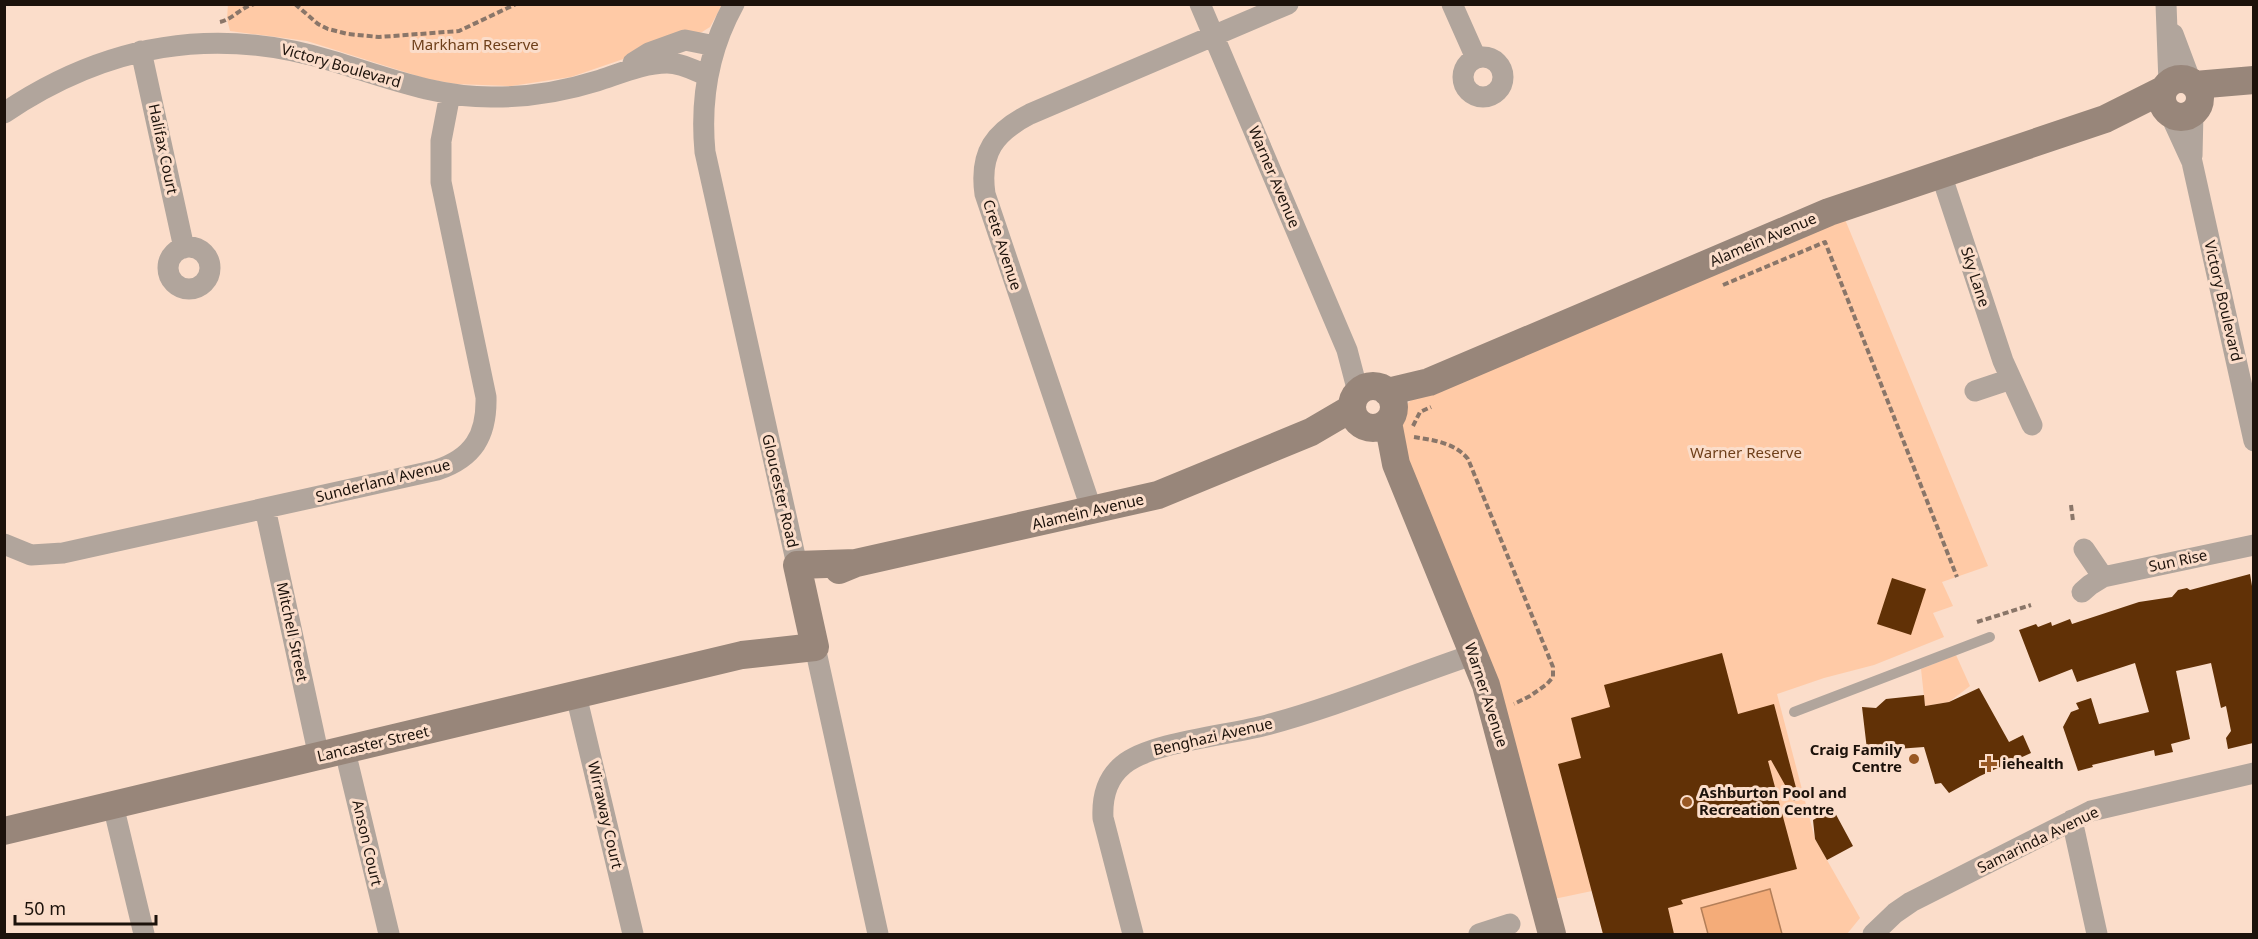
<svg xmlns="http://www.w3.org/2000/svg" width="2258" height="939" viewBox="0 0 2258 939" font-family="'Noto Sans',sans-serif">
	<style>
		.green { fill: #ffcaa6 }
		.water { fill: #f4ac79; stroke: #b37e58; stroke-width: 1.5 }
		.building { fill: #613106 }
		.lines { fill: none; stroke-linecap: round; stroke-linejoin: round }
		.path { stroke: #8a7669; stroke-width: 4; stroke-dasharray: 6 3; stroke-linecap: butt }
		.lane { stroke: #b1a59c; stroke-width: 10 }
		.street { stroke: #b1a59c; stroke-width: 21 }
		.secondary { stroke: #98867a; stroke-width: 28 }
		.poi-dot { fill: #995824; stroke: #fbddca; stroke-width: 2 }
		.labels { text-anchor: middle; stroke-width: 6; stroke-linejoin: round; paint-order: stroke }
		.park-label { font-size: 15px; fill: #6e3f1a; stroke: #fbddca }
		.street-label { font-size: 15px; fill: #1c120b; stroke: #fbddca }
		.poi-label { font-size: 15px; font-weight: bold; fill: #1c120b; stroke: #fbddca; text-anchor: start }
	</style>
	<rect width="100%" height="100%" fill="#fbddca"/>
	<!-- green -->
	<path class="green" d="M228,4L722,5L710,27L702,32L571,77L511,86L456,84L427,79L307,41L230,31L227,19Z
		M1844,217L1988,566L1942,582L1953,606L1933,613L1944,637L1874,665L1824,678L1777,694L1815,839L1860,918L1847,934H1603L1592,891L1554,899L1395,426C1397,414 1404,405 1414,398Z
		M1956,655L1970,686L1949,702L1925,706L1921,669Z"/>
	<!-- water -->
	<path class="water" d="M1770,889L1782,934H1708L1701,908Z"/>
	<!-- building -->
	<path class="building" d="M2250,574L2253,592V743L2228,749L2226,738L2231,731L2226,706L2221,708L2211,663L2176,671L2190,739L2171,744L2173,752L2155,756L2154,750L2092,765L2093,767L2078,771L2063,727L2071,712L2079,709L2076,703L2091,698L2099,724L2149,712L2135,663L2077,682L2072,669L2039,682L2019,630L2036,624L2038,627L2051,622L2052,626L2070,619L2072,624L2139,602L2172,597L2178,590L2187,588L2190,590Z
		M1892,578L1926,589L1911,635L1877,624Z
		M1722,653L1738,714L1774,704L1799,799L1794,801L1771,760L1768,761L1797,869L1681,900L1683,904L1668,908L1674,934H1603L1558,764L1581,758L1571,718L1610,707L1604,685Z
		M1979,688L2009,742L2023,735L2031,753L1980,776L1949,793L1941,783L1935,784L1924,747L1883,750L1868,758L1862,707L1876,708L1886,699L1924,695L1925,706L1949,702Z
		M1833,809L1853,846L1827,860L1815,839L1813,820Z"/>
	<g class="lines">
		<!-- path -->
		<path class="path" d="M295,4L318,24L328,29L348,34L379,37L459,31L516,4
			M220,22C233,19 240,8 254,4
			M1723,285L1825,242L1957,577
			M1413,426L1420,412L1431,407
			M1414,437C1432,440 1454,442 1468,459L1553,667V677L1547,684L1530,696L1514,704
			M2071,505L2073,521
			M1977,622L2031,605"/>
		<!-- lane -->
		<path class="lane" d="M1794,712L1990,637"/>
		<!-- street -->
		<path class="street" d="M734,4C708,51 700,99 705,152L797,565
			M1200,4L1347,350L1358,392
			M1452,4L1476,58
			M2166,4L2169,83
			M2173,34L2191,82
			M141,51L184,248
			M1463 77a20 20 0 1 1 40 0a20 20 0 1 1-40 0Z
			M633,63L649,53L685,40L715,46
			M4,113C106,44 214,25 332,61C385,77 438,98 495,97C529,97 565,91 597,81C619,74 644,63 667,63C681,63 694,70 706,75
			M2170,114L2192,162L2254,441
			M2192,156L2193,112
			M1941,174L2003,361L2032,425
			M168 268a21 21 0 1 1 42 0a21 21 0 1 1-42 0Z
			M1975,391L2011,379
			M265,508L319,757
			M1092,511L985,194C979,152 995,132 1030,114L1288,4
			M4,544L31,555L63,553L437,470C473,458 487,436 486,397L441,182V141L450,94
			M2084,549L2103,577L2254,545
			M2082,592L2090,585L2103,577
			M815,647L878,934
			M576,695L633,934
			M345,751L389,934
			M113,805L144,934
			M2072,820L2097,934
			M1133,934L1103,818C1102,798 1107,778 1123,765C1150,742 1231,735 1267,725C1338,706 1406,677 1475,654
			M1479,934L1510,924
			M1873,934L1895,913L1911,902L2091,811L2254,773"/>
		<!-- secondary -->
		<path class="secondary" d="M2162 98a19 19 0 1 1 38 0a19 19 0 1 1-38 0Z
			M2195,85L2254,80
			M1352 407a21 21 0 1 1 42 0a21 21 0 1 1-42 0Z
			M1387,392L1429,382L1829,212L2105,119L2163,90
			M1388,422L1396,464L1486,685L1552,934
			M839,570L856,563L1158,495L1311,432L1352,408
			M4,831L742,655L815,647L797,565L856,563"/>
	</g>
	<!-- markers -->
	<g class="poi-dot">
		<circle cx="1914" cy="759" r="6"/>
		<path d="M1986 755h6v6h6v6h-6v6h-6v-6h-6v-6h6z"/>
		<circle cx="1687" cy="802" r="6"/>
	</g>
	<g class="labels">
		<!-- park labels -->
		<g class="park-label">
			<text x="475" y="50">Markham Reserve</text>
			<text x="1746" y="458">Warner Reserve</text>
		</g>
		<!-- street labels -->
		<g class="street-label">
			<text transform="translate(341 66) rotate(16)" y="5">Victory Boulevard</text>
			<text transform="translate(163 149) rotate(78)" y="5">Halifax Court</text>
			<text transform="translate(1274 177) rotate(67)" y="5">Warner Avenue</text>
			<text transform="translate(1763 240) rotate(-23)" y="5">Alamein Avenue</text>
			<text transform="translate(1002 245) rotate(72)" y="5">Crete Avenue</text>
			<text transform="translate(1975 277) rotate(72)" y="5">Sky Lane</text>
			<text transform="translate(2223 301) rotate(77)" y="5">Victory Boulevard</text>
			<text transform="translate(383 481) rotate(-14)" y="5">Sunderland Avenue</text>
			<text transform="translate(780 491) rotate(77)" y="5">Gloucester Road</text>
			<text transform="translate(1088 512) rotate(-13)" y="5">Alamein Avenue</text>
			<text transform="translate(2178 561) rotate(-12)" y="5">Sun Rise</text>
			<text transform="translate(292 632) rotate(78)" y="5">Mitchell Street</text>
			<text transform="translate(1486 695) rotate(72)" y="5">Warner Avenue</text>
			<text transform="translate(1213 737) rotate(-13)" y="5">Benghazi Avenue</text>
			<text transform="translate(373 744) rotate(-13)" y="5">Lancaster Street</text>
			<text transform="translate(605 815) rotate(77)" y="5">Wirraway Court</text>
			<text transform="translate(2038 840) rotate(-26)" y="5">Samarinda Avenue</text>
			<text transform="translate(367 843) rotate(77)" y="5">Anson Court</text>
		</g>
		<!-- poi labels -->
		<g class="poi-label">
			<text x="1902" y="755" text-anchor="end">Craig Family<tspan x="1902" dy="17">Centre</tspan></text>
			<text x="2002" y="769">iehealth</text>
			<text x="1699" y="798">Ashburton Pool and<tspan x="1699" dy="17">Recreation Centre</tspan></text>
		</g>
	</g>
	<!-- border -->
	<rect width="2258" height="939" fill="none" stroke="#1c120b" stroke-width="12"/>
	<!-- scale -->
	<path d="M15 915v9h141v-9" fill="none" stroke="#1c120b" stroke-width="3"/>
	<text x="24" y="915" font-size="18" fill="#1c120b" stroke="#fbddca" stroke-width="4.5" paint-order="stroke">50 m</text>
</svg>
